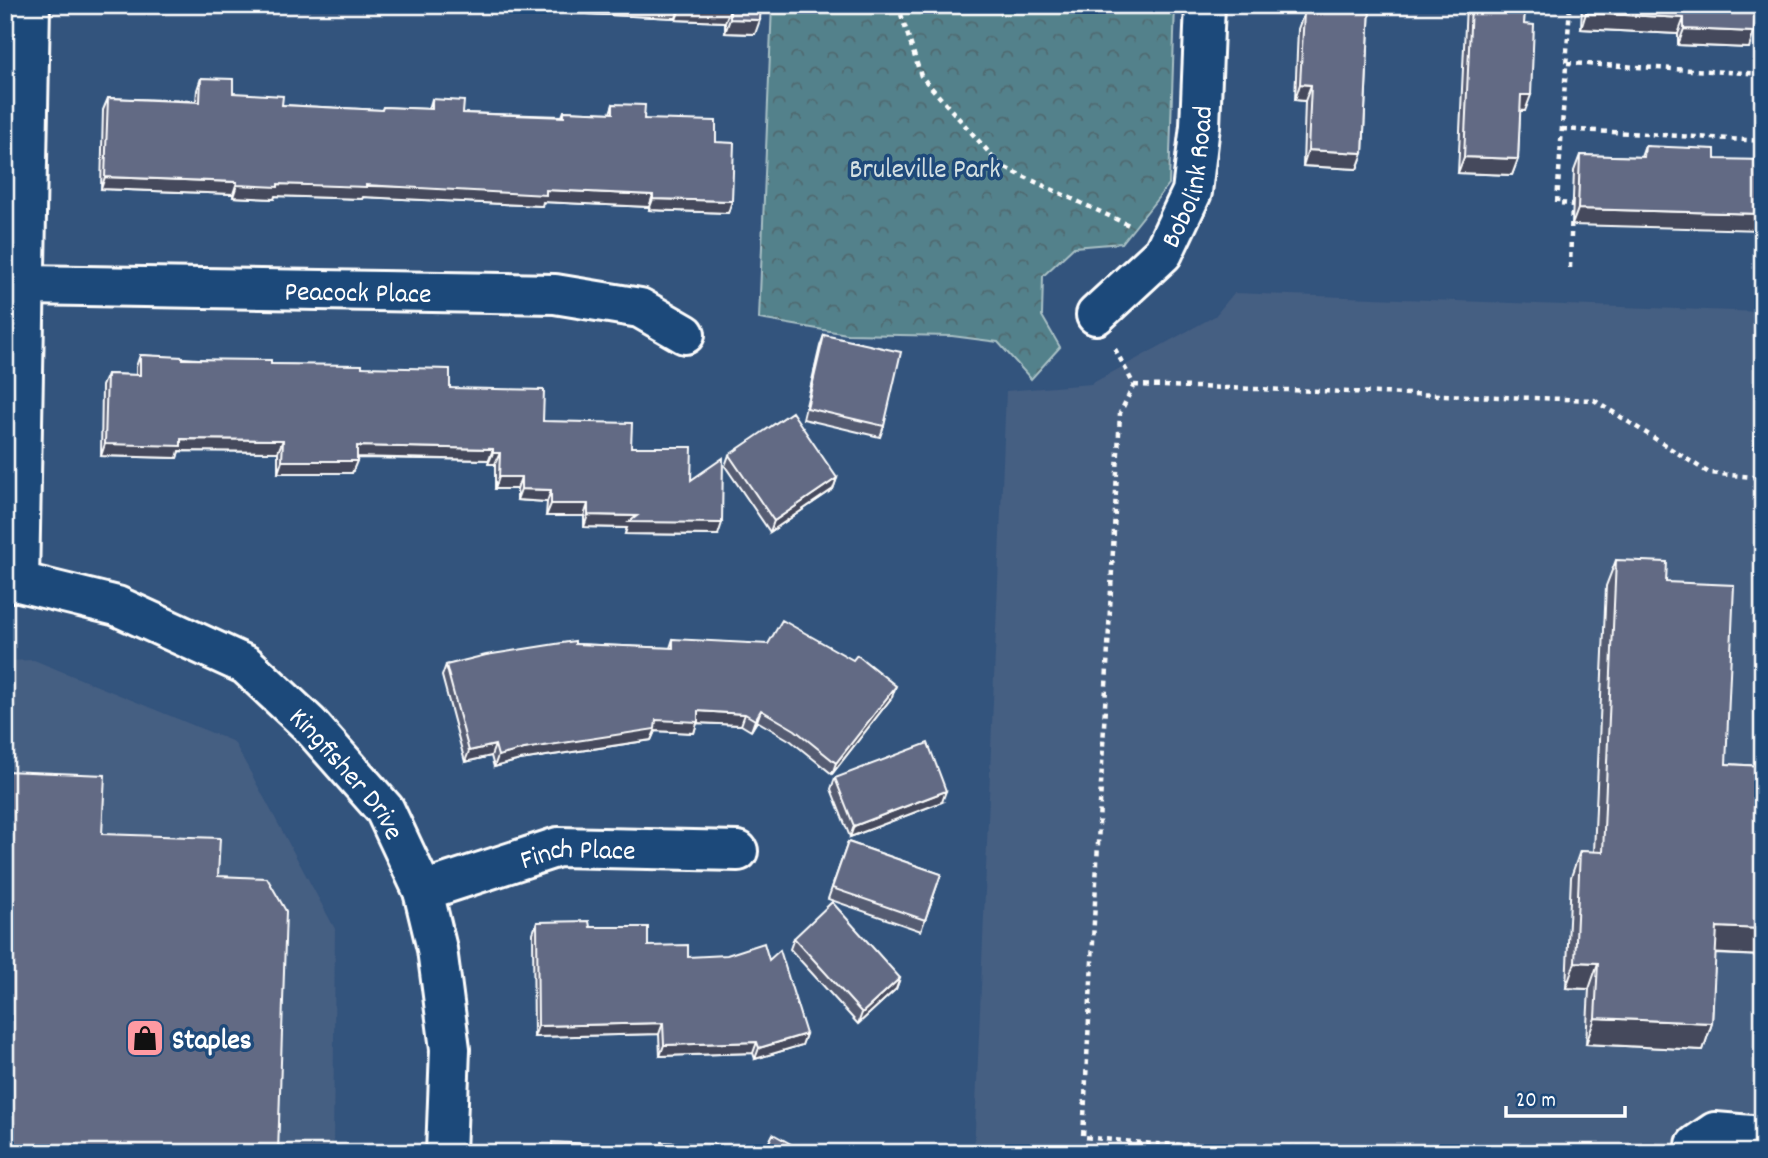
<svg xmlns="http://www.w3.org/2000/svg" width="1768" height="1158" viewBox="0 0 1768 1158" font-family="Dekko,sans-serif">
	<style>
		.built { fill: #455e82 }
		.forest { fill: url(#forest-crowns); stroke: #a9c0c5; stroke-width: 2 }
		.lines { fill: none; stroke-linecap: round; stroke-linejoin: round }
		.minor-casing { stroke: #fff; stroke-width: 44 }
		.path { stroke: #fff; stroke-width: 4.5; stroke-dasharray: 5 5; stroke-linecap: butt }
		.minor { stroke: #1f4a7a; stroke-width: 38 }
		.wall { fill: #545b72; stroke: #fff; stroke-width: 2 }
		.shaded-wall { fill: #454a5c; stroke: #fff; stroke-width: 2 }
		.building { fill: #626a84; stroke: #fff; stroke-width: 2 }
		.labels { text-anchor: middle; stroke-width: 7; stroke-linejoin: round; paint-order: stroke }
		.park-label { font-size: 28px; fill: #d4e0e2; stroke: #1f4a7a }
		.street-label { font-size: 28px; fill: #fff; stroke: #1f4a7a }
		.poi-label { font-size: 28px; font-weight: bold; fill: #fff; stroke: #1f4a7a; text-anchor: start }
	</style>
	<defs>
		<pattern id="forest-crowns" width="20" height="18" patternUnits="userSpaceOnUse" patternTransform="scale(1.75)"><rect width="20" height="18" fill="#53818b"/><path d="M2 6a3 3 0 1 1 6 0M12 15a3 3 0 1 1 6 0" fill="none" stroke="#50696f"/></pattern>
	</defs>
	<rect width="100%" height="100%" fill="#33547d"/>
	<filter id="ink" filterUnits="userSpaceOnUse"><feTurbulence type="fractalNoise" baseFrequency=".0143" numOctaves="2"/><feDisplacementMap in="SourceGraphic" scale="14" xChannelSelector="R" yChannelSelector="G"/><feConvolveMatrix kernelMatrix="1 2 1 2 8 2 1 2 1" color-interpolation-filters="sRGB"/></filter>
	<g filter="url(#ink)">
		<!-- built -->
		<path class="built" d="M1234,293L1763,312V1153H974L1006,391L1091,384L1215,316Z
			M34,660L234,742L335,929L333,1153H5V661Z"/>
		<!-- forest -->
		<path class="forest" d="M772,5H1175L1169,184L1122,243L1074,247L1043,276L1042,316L1060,347L1031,379L998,342L952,336L847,334L759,319Z"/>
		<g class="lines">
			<defs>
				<g id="minor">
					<path id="s1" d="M24,285L555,294L640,308L685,334"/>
					<path id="s2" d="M1096,315L1163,253L1192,192L1200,126L1205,5"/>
					<path id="s3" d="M5,582H19L117,606L246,665L309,724L385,810L423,891L437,949L450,1049L446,1153"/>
					<path d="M19,582L30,5"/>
					<path id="s4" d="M423,891L558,847L738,851"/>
					<path d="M1696,1153V1145L1715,1132L1763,1136"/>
				</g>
			</defs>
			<!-- minor casing -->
			<use href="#minor" class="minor-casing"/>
			<!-- path -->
			<path class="path" d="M898,5L921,76L1001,166L1131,226
				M1567,63L1763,74
				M1562,129L1763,141
				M1570,268L1572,204L1557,203L1570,5
				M1115,349L1134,385L1120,413L1083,1137L1153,1144L1400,1150L1411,1153
				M1134,385L1594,400L1709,473L1763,478
				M1761,769L1763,714
				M1758,1098L1760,956
				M1647,1153L1657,1146"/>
			<!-- minor -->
			<use href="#minor" class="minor"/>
		</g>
		<!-- wall -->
		<path class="wall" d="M565,5H761L755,34L725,33V22L676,20V18L565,13Z
			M1310,5H1370L1363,153L1357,169L1303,166L1305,101L1295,100L1298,29L1304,13L1309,14Z
			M1466,5H1525L1524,24L1525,111H1520L1518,159L1512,175L1458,173Z
			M1582,5H1756L1749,48L1678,45V34L1581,29Z
			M201,78L233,93L282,105L382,110L383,107L429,109L432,99L463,113L562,116L564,111L610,113L613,104L644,119L716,142L732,201L728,213L649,210V207L543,202L542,206L363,197L362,199L275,196L274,199L233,197V194L101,189L103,110L108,98L196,101L197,90Z
			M1645,146L1715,159L1572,225L1574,171L1580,155L1641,157Z
			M824,335L884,426L880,437L803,419L820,346Z
			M140,355L271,364L362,367L450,388L543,421L631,447L691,480L718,535L625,534L627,528L584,527V516H546L547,502L517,500V489H495V464H488L489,460L357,458L352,473H278V452L179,451L177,458L101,456L102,386L107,374L136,375V367Z
			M1763,356V449H1755L1759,367Z
			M729,455L837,478L833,489L770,532L725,466Z
			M1616,560L1666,582L1726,764L1763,766V956L1715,954L1712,1023L1703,1050L1586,1044L1589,989L1566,988L1571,877L1580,851L1594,852L1606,586Z
			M673,639L892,697L832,774L791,741L757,721L751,731L741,725L697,723L694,733L655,731L651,740L520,760L494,767L491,756L465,762L442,676L446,665L575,644L670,648Z
			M835,778L942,802L850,837L831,789Z
			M848,842L941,874L921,931L828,899Z
			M537,922L590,927L648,946L688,957L769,960L806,1034L802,1045L755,1059L753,1053L660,1056L659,1034L534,1037L533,933Z
			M794,938L900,978L896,989L858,1024L790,949Z"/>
		<!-- shaded-wall -->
		<path class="shaded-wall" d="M567,5H680L676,18L565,13Z
			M681,6L730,9L725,22L676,20Z
			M1586,13L1684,18L1678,34L1581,29Z
			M730,19L760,20L755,34L725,33Z
			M1684,29L1754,32L1749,48L1678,45Z
			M1300,84L1311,85L1305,101L1295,100Z
			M1521,95H1531L1525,111L1515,110Z
			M1308,150L1363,153L1357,169L1303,166Z
			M1464,157L1518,159L1512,175L1458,173Z
			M105,177L237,182L233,194L101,189Z
			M278,184L546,190L653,195L649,207L543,202L542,206L363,197L362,199L275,196L274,199L233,197L237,185Z
			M653,199L732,201L728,213L649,210Z
			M1578,209L1763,214V230L1572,225Z
			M1759,438H1763V449H1755Z
			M181,439L283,440L278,452L179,451L177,458L101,456L105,444Z
			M357,446L493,449L489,460L352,457Z
			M493,453H500L495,464H488Z
			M282,461H357L352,473H278Z
			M499,477H521L517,489H495Z
			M837,478L833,489L770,532L774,521Z
			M521,489L551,490L547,502L517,500Z
			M551,504H588L584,516H546Z
			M588,515L637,516L722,523L718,535L625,534L627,528L584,527Z
			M896,686L892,697L832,774L836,763Z
			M761,710L757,721L751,731L755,720Z
			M698,711L745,714L741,725L697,723L694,733L655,731L651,740L520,760L494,767L498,756L524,749Z
			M495,745L491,756L465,762L469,751Z
			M946,791L942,802L850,837L854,826Z
			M1717,927L1763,929V956L1707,953Z
			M1575,962L1598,963L1589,989L1566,988Z
			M900,978L896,989L858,1024L862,1013Z
			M1595,1018L1712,1023L1703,1050L1586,1044Z
			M663,1023L659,1034L534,1037L538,1026Z
			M806,1034L802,1045L755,1059L759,1048Z
			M757,1042L753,1053L660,1056L664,1045Z"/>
		<!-- building -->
		<path class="building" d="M681,5H761L760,20L730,19V9Z
			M1315,5H1370L1363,153L1308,150L1311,85L1300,84L1304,13L1314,14Z
			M1471,5H1525L1524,24L1534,25L1531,95H1521L1518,159L1464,157Z
			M1587,5H1756L1754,32L1684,29V18L1586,13Z
			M201,78L233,79V93L283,96L282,105L382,110L383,107L432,109V99L464,101L463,113L564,117V111L613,113V104L645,105L644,119L716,121V142L734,143L732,201L653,199V195L546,190V195L366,185V187L278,184V187L237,185V182L105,177L108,98L200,102Z
			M1645,146L1715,149V159L1763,160V214L1578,209L1580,155L1644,157Z
			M824,335L901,352L884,426L807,408Z
			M140,355L183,357V359L271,360V364L362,365V367L450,369V388L544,390L543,421L632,423L631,447H692L691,480L723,458L722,523L629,522L637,516L588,515V504H551V490L521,489V477H499L500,453H493V449L357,446V461H282L283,440L181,439V446L105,444L107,374L140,375Z
			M1763,356V438H1759Z
			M792,412L837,478L774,521L729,455Z
			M1616,560L1667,562L1666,582L1734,585L1726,764L1763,766V929L1717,927L1712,1023L1595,1018L1598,963L1575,962L1580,851L1603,852Z
			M782,620L853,660L857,655L896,686L836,763L795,730L761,710L755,720L745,714L698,711V722L656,720L655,729L524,749L498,756L495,745L469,751L446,665L486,655L575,641V644L673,648V639L768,644Z
			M928,743L946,791L854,826L835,778Z
			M5,771L105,775L102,834L220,838L218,876L267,878L286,911L278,1153H5Z
			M848,842L941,874L925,920L832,888Z
			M832,902L900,978L862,1013L794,938Z
			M589,921L590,927H648V946L688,945V957L727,955L764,943L769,960L780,950L806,1034L759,1048L757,1042L664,1045L663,1023L538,1026L537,922Z
			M773,1134L807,1153H533V1147L552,1148V1142L662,1147V1142L766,1148Z"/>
	</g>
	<!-- icons -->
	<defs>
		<symbol id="shop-square" viewBox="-11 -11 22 22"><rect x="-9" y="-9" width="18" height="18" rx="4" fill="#ff9aa2" stroke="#1f4a7a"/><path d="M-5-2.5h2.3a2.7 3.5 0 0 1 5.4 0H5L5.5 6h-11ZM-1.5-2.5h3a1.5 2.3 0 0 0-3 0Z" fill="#111"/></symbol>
	</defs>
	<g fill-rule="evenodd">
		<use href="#shop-square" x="123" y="1016" width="44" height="44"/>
	</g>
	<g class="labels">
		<!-- park labels -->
		<g class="park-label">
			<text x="925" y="177">Bruleville Park</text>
		</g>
		<!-- street labels -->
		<g class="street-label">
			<text dy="10" stroke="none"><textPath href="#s2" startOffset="173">Bobolink Road</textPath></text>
			<text dy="10" stroke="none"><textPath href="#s1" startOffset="334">Peacock Place</textPath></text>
			<text dy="10" stroke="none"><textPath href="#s3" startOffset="406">Kingfisher Drive</textPath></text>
			<text dy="10" stroke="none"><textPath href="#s4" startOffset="161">Finch Place</textPath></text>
		</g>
		<!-- poi labels -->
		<g class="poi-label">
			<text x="172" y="1048">Staples</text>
		</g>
	</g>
	<!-- margin -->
	<rect width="1768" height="1158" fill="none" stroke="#1f4a7a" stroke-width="28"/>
	<rect x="14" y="14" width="1740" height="1130" fill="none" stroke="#fff" stroke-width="2.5" filter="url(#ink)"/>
	<!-- scale -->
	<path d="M1506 1106v10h119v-10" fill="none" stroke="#ffffff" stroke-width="3.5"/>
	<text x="1516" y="1106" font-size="21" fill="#ffffff" stroke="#1f4a7a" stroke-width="5" paint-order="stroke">20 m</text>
</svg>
